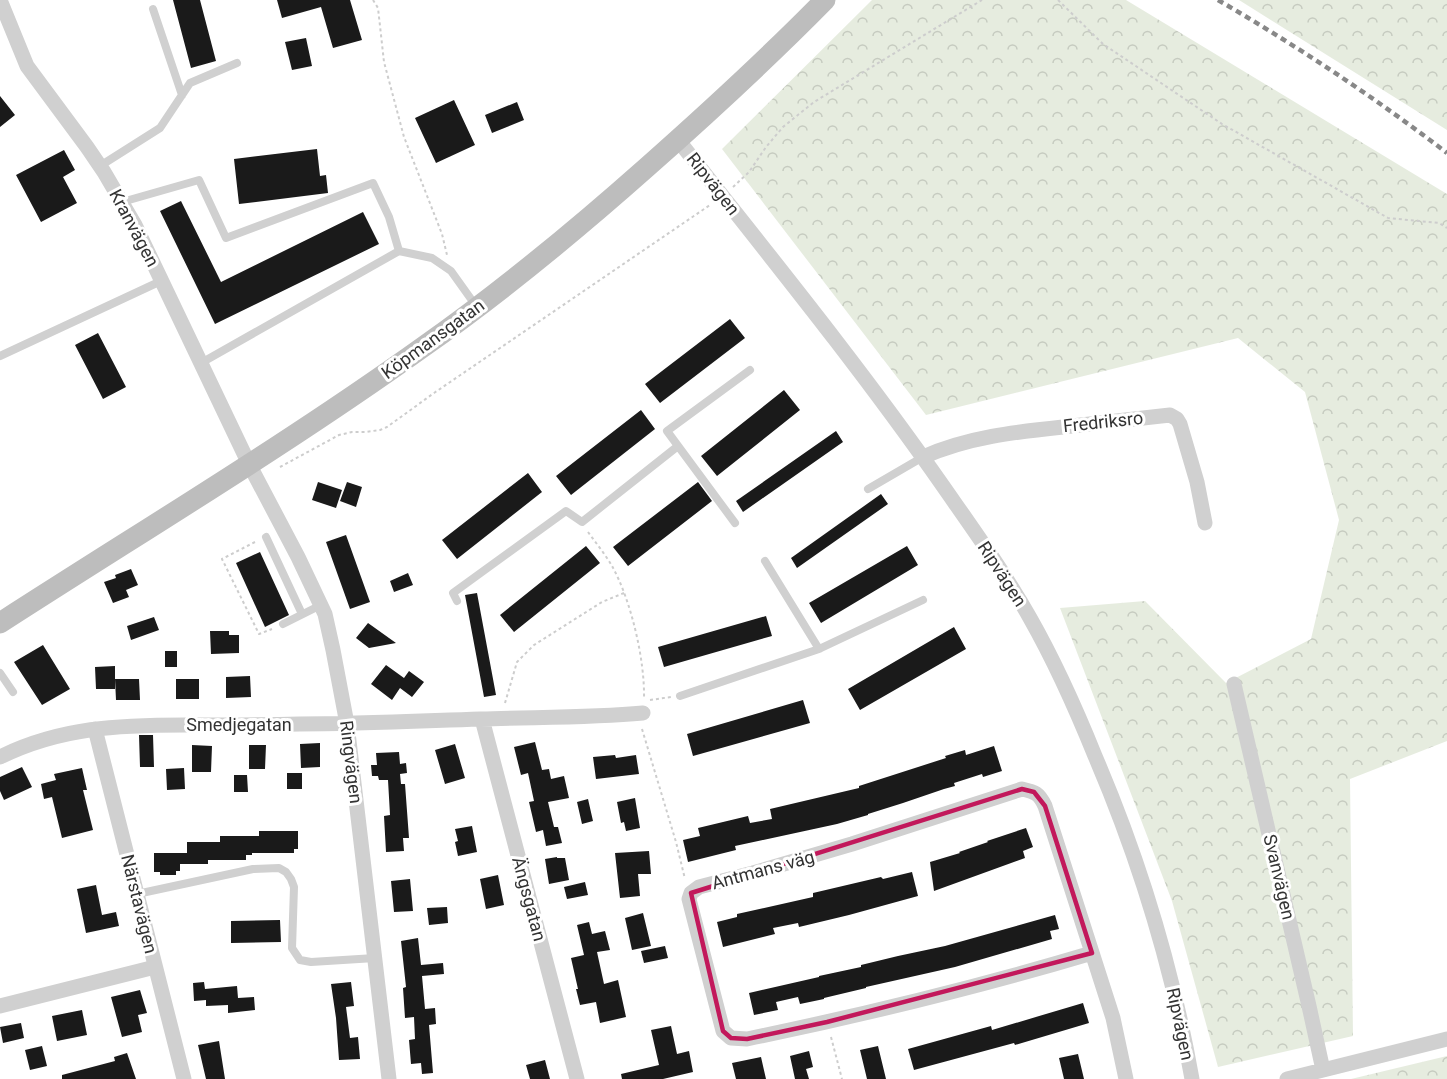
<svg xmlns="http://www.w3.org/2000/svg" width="1447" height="1079" viewBox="0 0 1447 1079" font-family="Roboto,sans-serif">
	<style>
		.forest { fill: url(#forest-crowns) }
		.building { fill: #1a1a1a }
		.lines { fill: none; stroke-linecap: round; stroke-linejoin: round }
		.path { stroke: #cdcdcd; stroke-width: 2; stroke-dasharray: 3 3; stroke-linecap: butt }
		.lane { stroke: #d0d0d0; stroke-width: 8 }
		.street { stroke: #d0d0d0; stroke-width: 15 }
		.secondary { stroke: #bdbdbd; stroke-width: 21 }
		.rail { stroke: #888; stroke-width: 4.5; stroke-dasharray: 6 4.5; stroke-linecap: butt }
		.marked { fill: none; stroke: #c2185b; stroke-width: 4.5; stroke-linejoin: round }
		.labels { text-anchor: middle; stroke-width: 6; stroke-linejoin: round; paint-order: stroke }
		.street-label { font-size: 18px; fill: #333; stroke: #fff }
	</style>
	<defs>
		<pattern id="forest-crowns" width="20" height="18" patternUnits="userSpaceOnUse" patternTransform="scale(1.5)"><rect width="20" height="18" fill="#e6ecdf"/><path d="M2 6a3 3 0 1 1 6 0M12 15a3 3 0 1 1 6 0" fill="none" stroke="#c6cbc0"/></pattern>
	</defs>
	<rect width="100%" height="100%" fill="#fff"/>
	<!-- forest -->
	<path class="forest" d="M872,0H1126L1447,194V741L1350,779L1353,1036L1218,1067L1172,901L1060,608L1145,601L1226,683L1311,639L1339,520L1305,392L1238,338L926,415L722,149Z
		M1239,0H1447V130Z
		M1447,1056V1079H1351Z"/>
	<!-- building -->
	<path class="building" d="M173,0H200L216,61L191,68Z
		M277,0H350L362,40L333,48L321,7L282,18Z
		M306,38L312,66L292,70L285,42Z
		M0,96L15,115L0,127Z
		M454,100L475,145L436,163L415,118Z
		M517,102L524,120L492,133L485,115Z
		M317,149L320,176L326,175L328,193L239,204L234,159Z
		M64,150L75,170L63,177L77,203L41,222L16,175Z
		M181,201L221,282L363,212L379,244L215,324L160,211Z
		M730,319L745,338L660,403L645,384Z
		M98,333L126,387L103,399L75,345Z
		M784,390L800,410L717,476L701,456Z
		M641,410L655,429L571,495L556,476Z
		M836,431L843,442L743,512L736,501Z
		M528,473L542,492L457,559L442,540Z
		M318,482L342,490L336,508L312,500Z
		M347,482L362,487L356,507L340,501Z
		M698,482L712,501L628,566L613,547Z
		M881,494L888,504L797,568L791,558Z
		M346,535L370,602L350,609L326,542Z
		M586,546L600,563L514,632L500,615Z
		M907,546L918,565L821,623L809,603Z
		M260,552L289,615L265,627L236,563Z
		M131,569L138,585L126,590L129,597L113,603L104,582L116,578L115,575Z
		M408,573L413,585L394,592L390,581Z
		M477,593L496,695L484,697L465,595Z
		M766,616L772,636L664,667L658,647Z
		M154,617L159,630L131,640L127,626Z
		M368,623L396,643L369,648L356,638Z
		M954,627L966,649L860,710L848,689Z
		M210,631H229V635H239V653L211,654Z
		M43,645L70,689L42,705L14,662Z
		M165,651H177V667H165Z
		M386,665L404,678L409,671L424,682L412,697L400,688L392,700L371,684Z
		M115,666V689H96L95,667Z
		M250,676L251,697L226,698V677Z
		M115,679H139L140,700H116Z
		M176,679H199V699H176Z
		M803,700L810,723L693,756L687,734Z
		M139,735H153L154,767H140Z
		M535,742L542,770L549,769L551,779L564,776L569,798L548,802L554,827H558L562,843L546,846L543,830L536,832L529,802L534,801L528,773L521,775L514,747Z
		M320,743V767L301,768L300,744Z
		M455,744L465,778L445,784L435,750Z
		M192,745L212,746L211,772H192Z
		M249,745H266L265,769H249Z
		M994,746L1002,771L983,777L982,774L954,783L955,786L944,789L903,803L868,814V815L837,824L735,846L736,850L688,862L683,840L700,836L698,828L748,816L750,823L772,819L770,809L859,788V786L946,758L945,756L965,750L966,755Z
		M399,752L400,764L406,763L407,773L400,774L401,784H405L409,838H403L404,851L386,852L384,816L390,815L388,780H379L378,776H372L371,765H377L376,753Z
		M615,755L616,758L636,755L639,774L596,779L593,757Z
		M22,767L32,787L4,800L0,791V777Z
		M82,768L87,790H83L93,830L62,838L52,797L44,799L41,784L56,780L54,774Z
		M184,768L185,789L167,790L166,769Z
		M287,773H302V789H287Z
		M234,775H247L248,792H234Z
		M635,798L640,828L626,831L624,822L621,823L617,802Z
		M588,799L593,821L582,824L577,802Z
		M472,826L477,852L458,856L455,842L458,841L455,829Z
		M1026,828L1033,847L1023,851L1025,858L934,891L930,862L960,853L959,852L988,842L987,841Z
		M259,831H298V849H294V853H252V855H246V860H208V864H180V871H176V875H160V872H154V853H187V842H220V836H259Z
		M649,851L651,874H638L640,896L620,898L615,853Z
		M557,857V858H565L569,880L549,884L545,859Z
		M912,872L918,896L849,915L799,927L798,923L773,928L775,934L723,947L717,922L737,917V914L813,897V893L881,877L883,879Z
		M498,875L504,905L486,909L480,879Z
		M410,879L413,911L394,912L391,881Z
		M585,882L588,895L567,899L564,887Z
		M96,885L102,915L116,912L119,926L86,933L77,889Z
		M447,907L448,923L429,925L427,908Z
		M643,913L651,946L632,950L625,918Z
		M1055,915L1059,929L1050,931L1052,939L955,967L866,987V988L824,998V999L800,1004L798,997L776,1002L778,1010L754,1015L749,993L819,977V976L861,967V965L898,956L945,946Z
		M280,920L281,942L231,943V921Z
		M589,922L592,934L605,931L610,950L597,952L604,984L618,980L626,1017L600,1023L596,1002L580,1005L576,989H578L571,958L584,955L577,925Z
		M418,938L421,965L443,963L444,974L422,976L425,1009L435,1008L436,1024L429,1025L433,1073L422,1074L421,1063L411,1064L409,1040L415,1039L414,1017L405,1018L403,988L406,987L401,941Z
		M665,946L668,958L644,963L641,951Z
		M204,982L205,989L237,986L238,998L254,997L255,1010L228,1013V1005L206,1006V1000L194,1001L193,983Z
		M351,982L354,1006L346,1007L350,1038L358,1037L360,1059L339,1060L336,1018L331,984Z
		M140,990L147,1013L138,1015L142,1032L122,1037L111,997Z
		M1083,1003L1089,1023L1015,1045L1014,1043L914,1070L908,1049L991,1026L992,1030Z
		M82,1010L87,1035L57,1041L52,1016Z
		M21,1023L24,1038L3,1043L0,1027Z
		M671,1026L677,1054L689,1051L693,1072L663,1079H622L621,1074L659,1065L651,1030Z
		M219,1041L225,1079H206L198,1045Z
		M42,1046L47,1066L30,1070L25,1050Z
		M878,1046L886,1079H867L860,1050Z
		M809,1051L813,1067L806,1069L809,1079H795L790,1056Z
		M127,1053L136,1079H62V1075L115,1061L114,1057Z
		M1078,1054L1084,1079H1064L1059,1058Z
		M761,1057L766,1079H736L732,1063Z
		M545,1060L550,1079H530L526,1065Z"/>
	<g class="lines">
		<!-- path -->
		<path class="path" d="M373,0L378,8L384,62L404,137L442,234L447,255
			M1058,0L1103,44L1222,124L1388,218L1439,223L1447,228
			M733,187L749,172L766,147L783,127L814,102L982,0
			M280,467L339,435L352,432H365L380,430L387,427L434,393L710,205
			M588,532C596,543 605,554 612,566C631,600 645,660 644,699
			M255,542L222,559L259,634L272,629
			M650,700L671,697
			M505,703L517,662L534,645L602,602L624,593
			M642,729L676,842L685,879
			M831,1037L842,1079"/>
		<!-- lane -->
		<path class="lane" d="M153,9L182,95
			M100,166L160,128L190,83L237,63
			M122,202L199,180L226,238L373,183L389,217L399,251
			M0,356L161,281
			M201,363L399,251L432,258L451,271L476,306
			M868,489L923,457
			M735,523L667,431L750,370
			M266,537L302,614
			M457,601L453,593L566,511L582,522L678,446
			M283,624L321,605
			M819,649L923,600
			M0,673L13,692
			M680,696L819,649L765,561
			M137,894L253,869L279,868L286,872L291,879L294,887L292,948L300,960L311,962L375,958"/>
		<!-- street -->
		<path class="street" d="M0,0L27,66L87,147L104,172L135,225L249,464L298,557L325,614L333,650L347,724L389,1079
			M678,140C768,254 860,367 943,486C973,529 1004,572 1030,618C1055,662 1076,709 1095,756C1140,861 1172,966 1192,1079
			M923,457C968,437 1015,432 1063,427C1099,423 1134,419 1170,415L1177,419L1180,424L1197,482L1205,523
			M1234,684L1309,1006L1323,1070
			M482,719L577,1079
			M95,729L184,1079
			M0,757C61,727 119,725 186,725C223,725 261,725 299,724C359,724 420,721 480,719C535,717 589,718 643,713
			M1092,953C978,987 863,1015 747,1039L731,1038L723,1031L689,899L691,893L699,887L753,873L852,844L1022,789C1035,792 1039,793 1045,806L1113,1018L1126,1079
			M0,1006L155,967
			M1287,1079L1447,1039"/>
		<!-- secondary -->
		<path class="secondary" d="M0,623C141,532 286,445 423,347C501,292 575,231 646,168C707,114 768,58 825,0"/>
		<!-- rail -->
		<path class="rail" d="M1218,0C1297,46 1374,97 1447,153"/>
	</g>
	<!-- marked area -->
	<path class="marked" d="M1022,789L1034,792L1045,806L1092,953L827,1022L747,1039L731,1038L723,1031L691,893Z"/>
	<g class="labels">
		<!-- street labels -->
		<g class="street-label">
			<text transform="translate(713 184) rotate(52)" y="6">Ripvägen</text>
			<text transform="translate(134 228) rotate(62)" y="6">Kranvägen</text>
			<text transform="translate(433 339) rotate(-36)" y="6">Köpmansgatan</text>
			<text transform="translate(1103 422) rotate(-6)" y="6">Fredriksro</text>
			<text transform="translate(1002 574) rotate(57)" y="6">Ripvägen</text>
			<text x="239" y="731">Smedjegatan</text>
			<text transform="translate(351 762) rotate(83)" y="6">Ringvägen</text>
			<text transform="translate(763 870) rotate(-15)" y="6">Antmans väg</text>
			<text transform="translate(1279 877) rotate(77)" y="6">Svanvägen</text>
			<text transform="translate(529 899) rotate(75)" y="6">Ängsgatan</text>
			<text transform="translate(139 904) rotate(76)" y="6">Närstavägen</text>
			<text transform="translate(1180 1024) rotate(78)" y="6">Ripvägen</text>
		</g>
	</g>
</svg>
